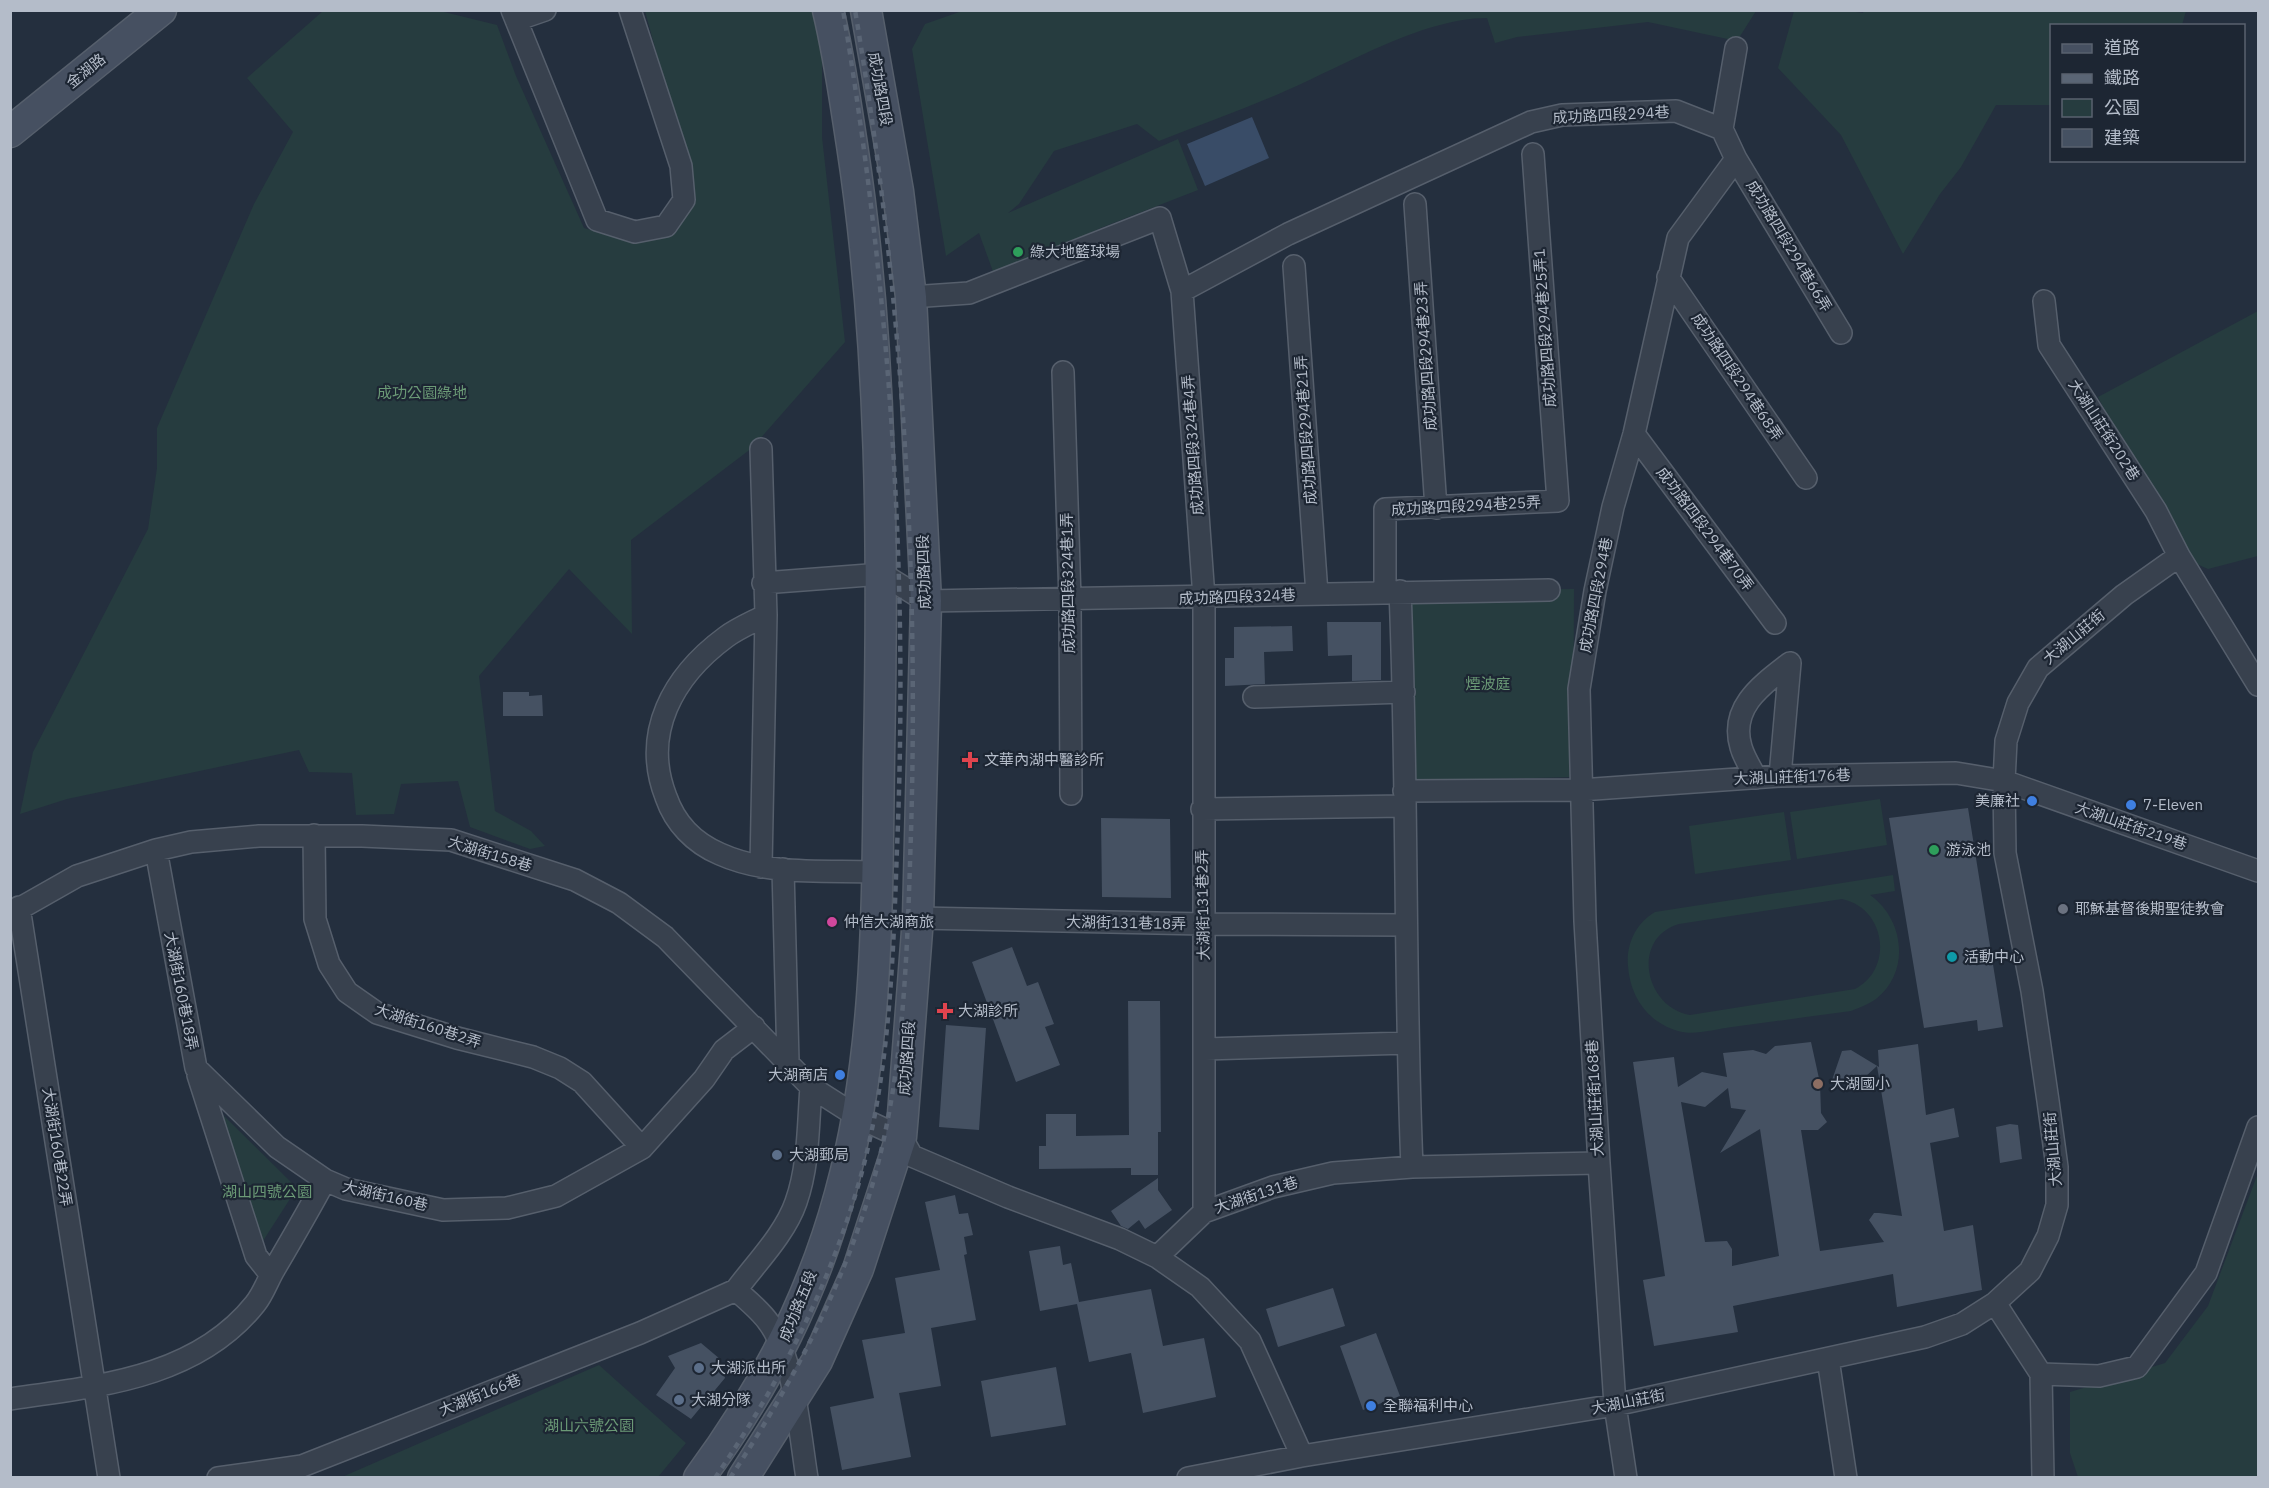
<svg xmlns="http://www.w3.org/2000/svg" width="2269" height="1488" viewBox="0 0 2269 1488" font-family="'IBM Plex Sans','Noto Sans TC',sans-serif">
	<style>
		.green { fill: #263c3f; fill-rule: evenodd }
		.water { fill: #394c67 }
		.building { fill: #455162; fill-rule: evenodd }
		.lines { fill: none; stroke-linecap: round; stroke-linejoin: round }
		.street-casing { stroke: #565f6c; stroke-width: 24 }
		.secondary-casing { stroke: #565f6c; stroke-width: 33 }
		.street { stroke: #38414e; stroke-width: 21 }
		.secondary { stroke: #465061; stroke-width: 30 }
		.rail { stroke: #5a6575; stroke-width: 4.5; stroke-dasharray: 6 6; stroke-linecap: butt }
		.leisure-dot { fill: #2e9e5b; stroke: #1d2633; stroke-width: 2 }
		.health-dot { fill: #e0444e; stroke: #1d2633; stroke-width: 2 }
		.shop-dot { fill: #3f7fe0; stroke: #1d2633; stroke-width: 2 }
		.worship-dot { fill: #6b7280; stroke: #1d2633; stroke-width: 2 }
		.hotel-dot { fill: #d1479c; stroke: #1d2633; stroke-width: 2 }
		.culture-dot { fill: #0f9aa8; stroke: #1d2633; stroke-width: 2 }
		.education-dot { fill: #8d6e63; stroke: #1d2633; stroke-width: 2 }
		.service-dot { fill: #5c6f8a; stroke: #1d2633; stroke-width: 2 }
		.labels { text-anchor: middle; stroke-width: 4.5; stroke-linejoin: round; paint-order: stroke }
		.street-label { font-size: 15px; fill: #b4bcc9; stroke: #1d2633 }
		.poi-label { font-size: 15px; fill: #b4bcc9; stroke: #1d2633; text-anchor: start }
		.park-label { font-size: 15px; fill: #6b9a76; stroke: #1d2633 }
	</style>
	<rect width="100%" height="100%" fill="#242f3e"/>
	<!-- green -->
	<path class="green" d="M965,10L1756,11L1737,41L1648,22L1517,37L1495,43L1487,18C1420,18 1337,70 1274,96C1236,112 1197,126 1159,141L1137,124L1054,151L1019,204L1008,213L1178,139L1198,190L1103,227L995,277L979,233L946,256L912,49L925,24Z
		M1841,10L1863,13L1864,10L2186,11L2182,25L2052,26L2051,105H1996L1961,167L1940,194L1903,254L1841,135L1778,68L1794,11Z
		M323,11H440L497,25L516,76L584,228L636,243L672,234L695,195L645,11H814L822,32V137L845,342L752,448L631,540L632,634L569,569L479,676L495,811L531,831L545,846L530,849L470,827L458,781L401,784L394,814L356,815L352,773L309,772L299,750L67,799L20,814L33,752L148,529L157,468V428L254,204L293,132L247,78Z
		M2258,311V556L2208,569L2179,556L2098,397Z
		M1574,589L1573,777L1404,781L1400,591Z
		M1880,799L1887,845L1797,859L1790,812Z
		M1784,812L1791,860L1695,874L1689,826Z
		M1893,875L1895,891L1870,895C1904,919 1911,971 1876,999C1869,1004 1859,1008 1851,1011C1811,1016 1772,1022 1732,1027C1715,1029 1694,1036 1678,1031C1647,1022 1630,996 1628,966C1626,944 1636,923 1655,912ZM1842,899C1886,908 1894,969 1855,989L1690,1015C1644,1007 1631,938 1679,924Z
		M222,1114L297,1188L263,1241L253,1226L217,1117Z
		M2258,1173V1477H2078L2070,1453V1392L2165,1363L2208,1306Z
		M599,1365L686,1443L658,1477H342Z"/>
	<!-- water -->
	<path class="water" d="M1252,117L1269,158L1205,186L1187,144Z"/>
	<!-- building -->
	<path class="building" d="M1327,622H1381V680L1352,681V655L1328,656Z
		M1292,626L1293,651L1264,652L1265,684L1225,686V658H1234V627Z
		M503,692H529V696L542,695L543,716H503Z
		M1968,808L2003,1027L1978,1031L1977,1020L1924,1028L1889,818Z
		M1101,818L1170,819L1171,898L1102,897Z
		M1012,947L1027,986L1038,982L1054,1024L1045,1027L1060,1065L1016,1082L972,962Z
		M1128,1001H1160L1161,1132H1158V1175H1131V1168L1039,1169V1146H1046V1114H1076V1136L1129,1135Z
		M946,1025L986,1028L979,1130L939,1127Z
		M1811,1042L1820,1083L1821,1113L1827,1122L1818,1130H1801L1820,1251L1884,1242L1869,1220L1874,1213H1879L1902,1216L1877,1066L1853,1088L1842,1081L1831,1083L1842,1051L1851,1050L1879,1067L1878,1050L1918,1044L1926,1115L1954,1108L1959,1137L1930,1143L1944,1231L1973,1225L1982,1290L1897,1307L1893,1274L1733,1306L1738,1332L1654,1346L1643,1280L1665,1276L1633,1062L1674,1057L1678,1087L1702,1072L1727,1077L1723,1053L1753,1050L1766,1054L1775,1046ZM1728,1088L1731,1108L1746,1110L1720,1153L1760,1129L1779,1256L1732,1266V1249L1727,1241L1705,1242L1681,1102L1705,1107Z
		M2010,1124L2018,1125L2022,1159L2000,1163L1996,1127Z
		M1158,1178V1190L1172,1210L1145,1229L1139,1220L1128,1229L1121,1226L1111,1211Z
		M955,1195L959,1214L968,1213L973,1235L964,1237L967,1254L964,1255L976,1320L931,1328L941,1386L899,1393L911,1457L842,1470L830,1407L874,1398L862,1340L905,1333L895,1278L940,1270L925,1202Z
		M1060,1246L1063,1265L1071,1263L1079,1302L1151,1289L1163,1346L1204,1338L1216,1397L1143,1413L1131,1353L1089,1362L1077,1304L1040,1311L1029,1251Z
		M1333,1288L1345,1326L1278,1347L1266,1309Z
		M1376,1333L1400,1396L1363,1410L1340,1346Z
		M701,1343L720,1359L725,1378L691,1419L656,1395L675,1368L668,1356Z
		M1056,1367L1066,1425L991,1437L981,1381Z"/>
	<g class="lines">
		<defs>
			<path id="street" d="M512,10L597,220L635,232L666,226L684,200L681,166L630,10
				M516,20L545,10
				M1722,129L1736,48
				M1415,204L1436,508
				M1294,266L1317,594
				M1668,277L1806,478
				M1182,291L1288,234L1531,122L1562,115L1676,111L1722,129L1736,159L1841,333
				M911,297L969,293L1160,218L1182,291L1204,598V1212
				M2044,301L2049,345L2156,511L2179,556L2258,685
				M1063,372L1070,600L1071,794
				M1634,434L1775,623
				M761,449L766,615L761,867
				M763,583L882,574L926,601L1549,590
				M1400,591C1408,783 1404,975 1412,1167
				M1385,593V509L1558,501L1533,154
				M766,615C753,622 738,628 726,637C673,676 641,733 666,797C675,823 694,843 720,854C769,876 825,870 877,872
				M1254,697L1404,692
				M1780,776L1790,663
				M1756,778C1751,768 1744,758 1741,747C1729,707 1763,684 1790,663
				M1404,791L1580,790L1780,776L1956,773L2004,781L2258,871
				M1202,809L1404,806
				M314,835L315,919L329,964L347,992L377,1013L457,1038L533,1057L560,1068L582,1082L642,1148
				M156,850L196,1068L277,1147L325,1180L346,1189L443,1210L507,1208L556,1196L642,1148L704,1079L724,1050L754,1027
				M783,869L788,1061
				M19,907L109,1478
				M10,914L77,876L156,850L191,842L259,836H362L451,840L575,880L619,903L665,937L811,1087L858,1117L901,1137L912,1156L1008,1197L1120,1239L1157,1257L1200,1287L1250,1341L1302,1456
				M918,918L1203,924L1405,925
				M1205,1049L1407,1043
				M198,1075L256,1256L271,1275
				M1157,1257L1204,1212L1273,1187L1333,1173L1412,1167L1599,1163
				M1995,1303L2041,1374L2043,1478
				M1828,1359L1846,1478
				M2041,1374L2099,1376L2137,1367L2206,1273L2258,1127
				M10,1399C99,1386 196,1378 255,1304C264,1293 268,1279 275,1268C292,1239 309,1210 325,1180
				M218,1478L302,1466L640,1333L736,1290
				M807,1478C800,1435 794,1357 769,1323C761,1311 747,1300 736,1290C756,1263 785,1234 796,1202C809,1165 808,1125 811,1087
				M1188,1478L1302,1456L1615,1405L1925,1337L1962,1324L1995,1303L2030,1271L2048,1236L2057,1205V1167L2048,1101L2032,991L2005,853L2004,781L2006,741L2018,703L2038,668L2124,595L2179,556
				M1626,1478L1615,1405L1599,1163L1585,921L1579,689L1595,591L1613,507L1634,434L1678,238L1736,159"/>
			<path id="secondary" d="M10,132L161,10
				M699,1478C762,1393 812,1297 840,1194C879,1053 877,903 879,757C883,553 883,347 852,145C845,100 839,55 828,10
				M743,1478L817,1361L858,1269L901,1137L903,1114L918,918L926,601L911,297L898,191L866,10"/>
		</defs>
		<!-- street casing -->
		<use href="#street" class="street-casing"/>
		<!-- secondary casing -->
		<use href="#secondary" class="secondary-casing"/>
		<!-- street -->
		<use href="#street" class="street"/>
		<!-- secondary -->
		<use href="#secondary" class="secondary"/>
		<!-- rail -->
		<path class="rail" d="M715,1478C779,1384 829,1288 860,1179C890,1071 893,960 897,848C909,568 889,287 843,10
			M730,1478C791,1386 841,1291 872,1186C905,1071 907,952 911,833C919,557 901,283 855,10"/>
	</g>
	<!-- markers -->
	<g class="leisure-dot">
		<circle cx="1018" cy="252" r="6"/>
		<circle cx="1934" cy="850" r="6"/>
	</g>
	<g class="health-dot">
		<path d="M967 751h6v6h6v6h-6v6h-6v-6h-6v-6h6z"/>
		<path d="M942 1002h6v6h6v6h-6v6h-6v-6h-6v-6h6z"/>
	</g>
	<g class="shop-dot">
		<circle cx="2032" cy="801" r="6"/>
		<circle cx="2131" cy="805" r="6"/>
		<circle cx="840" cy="1075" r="6"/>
		<circle cx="1371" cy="1406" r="6"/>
	</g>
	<circle class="worship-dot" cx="2063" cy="909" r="6"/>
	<circle class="hotel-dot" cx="832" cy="922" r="6"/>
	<circle class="culture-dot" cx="1952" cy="957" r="6"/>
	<circle class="education-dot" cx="1818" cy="1084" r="6"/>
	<g class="service-dot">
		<circle cx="777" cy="1155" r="6"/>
		<circle cx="699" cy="1368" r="6"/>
		<circle cx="679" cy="1400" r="6"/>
	</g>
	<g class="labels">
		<!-- street labels -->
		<g class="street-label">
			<text transform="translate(86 71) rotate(-39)" y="5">金湖路</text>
			<text transform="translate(880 89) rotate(80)" y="5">成功路四段</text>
			<text transform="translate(1611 115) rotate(-3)" y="5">成功路四段294巷</text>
			<text transform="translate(1789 246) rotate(59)" y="5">成功路四段294巷66弄</text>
			<text transform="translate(1545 328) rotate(-94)" y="5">成功路四段294巷25弄1</text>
			<text transform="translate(1426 356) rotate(-94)" y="5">成功路四段294巷23弄</text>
			<text transform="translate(1737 377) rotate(56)" y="5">成功路四段294巷68弄</text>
			<text transform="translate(1306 430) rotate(-94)" y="5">成功路四段294巷21弄</text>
			<text transform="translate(2104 430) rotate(57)" y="5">大湖山莊街202巷</text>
			<text transform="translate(1193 445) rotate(-94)" y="5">成功路四段324巷4弄</text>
			<text transform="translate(1466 506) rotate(-3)" y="5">成功路四段294巷25弄</text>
			<text transform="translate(1705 529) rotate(53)" y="5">成功路四段294巷70弄</text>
			<text transform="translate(924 572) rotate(-92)" y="5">成功路四段</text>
			<text transform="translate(1068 583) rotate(-91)" y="5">成功路四段324巷1弄</text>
			<text transform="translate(1596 595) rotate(-79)" y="5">成功路四段294巷</text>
			<text transform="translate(1237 597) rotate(-2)" y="5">成功路四段324巷</text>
			<text transform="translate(2074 637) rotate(-40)" y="5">大湖山莊街</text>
			<text transform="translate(1792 777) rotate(-2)" y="5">大湖山莊街176巷</text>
			<text transform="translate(2131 826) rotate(19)" y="5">大湖山莊街219巷</text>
			<text transform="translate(490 854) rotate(17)" y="5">大湖街158巷</text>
			<text transform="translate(1203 905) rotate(-91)" y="5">大湖街131巷2弄</text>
			<text transform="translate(1126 923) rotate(1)" y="5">大湖街131巷18弄</text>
			<text transform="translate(181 991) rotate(79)" y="5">大湖街160巷18弄</text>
			<text transform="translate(428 1026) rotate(18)" y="5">大湖街160巷2弄</text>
			<text transform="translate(907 1058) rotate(-86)" y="5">成功路四段</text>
			<text transform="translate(1595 1098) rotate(-93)" y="5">大湖山莊街168巷</text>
			<text transform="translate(57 1147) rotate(81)" y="5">大湖街160巷22弄</text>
			<text transform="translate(2053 1149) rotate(-95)" y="5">大湖山莊街</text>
			<text transform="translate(1256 1195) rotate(-18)" y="5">大湖街131巷</text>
			<text transform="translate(385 1196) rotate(13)" y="5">大湖街160巷</text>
			<text transform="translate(798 1306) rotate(-68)" y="5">成功路五段</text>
			<text transform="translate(480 1395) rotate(-22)" y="5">大湖街166巷</text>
			<text transform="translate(1628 1402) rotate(-11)" y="5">大湖山莊街</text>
		</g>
		<!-- poi labels -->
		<g class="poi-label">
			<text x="1030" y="257">綠大地籃球場</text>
			<text x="984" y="765">文華內湖中醫診所</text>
			<text x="2020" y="806" text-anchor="end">美廉社</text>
			<text x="2143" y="810">7-Eleven</text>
			<text x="1946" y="855">游泳池</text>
			<text x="2075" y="914">耶穌基督後期聖徒教會</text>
			<text x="844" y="927">仲信大湖商旅</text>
			<text x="1964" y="962">活動中心</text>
			<text x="958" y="1016">大湖診所</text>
			<text x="828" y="1080" text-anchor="end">大湖商店</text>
			<text x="1830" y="1089">大湖國小</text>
			<text x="789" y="1160">大湖郵局</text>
			<text x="711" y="1373">大湖派出所</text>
			<text x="691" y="1405">大湖分隊</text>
			<text x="1383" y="1411">全聯福利中心</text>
		</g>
		<!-- park labels -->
		<g class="park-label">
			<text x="422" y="398">成功公園綠地</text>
			<text x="1488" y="689">煙波庭</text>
			<text x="267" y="1197">湖山四號公園</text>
			<text x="589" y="1431">湖山六號公園</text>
		</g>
	</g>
	<!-- border -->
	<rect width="2269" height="1488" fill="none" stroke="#b4bcc9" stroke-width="24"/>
	<!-- legend -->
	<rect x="2050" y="24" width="195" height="138" fill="#1d2633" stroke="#59626f" stroke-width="1.5"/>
	<rect x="2062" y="44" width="30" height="9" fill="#465061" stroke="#59626f" stroke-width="1.5"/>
	<text x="2104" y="54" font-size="18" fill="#b4bcc9">道路</text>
	<rect x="2062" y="74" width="30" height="9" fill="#5a6575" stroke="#59626f" stroke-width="1.5"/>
	<text x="2104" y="84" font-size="18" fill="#b4bcc9">鐵路</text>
	<rect x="2062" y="99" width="30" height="18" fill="#263c3f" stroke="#59626f" stroke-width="1.5"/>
	<text x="2104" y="114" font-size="18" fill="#b4bcc9">公園</text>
	<rect x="2062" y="129" width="30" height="18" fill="#455162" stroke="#59626f" stroke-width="1.5"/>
	<text x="2104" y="144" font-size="18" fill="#b4bcc9">建築</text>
</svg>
